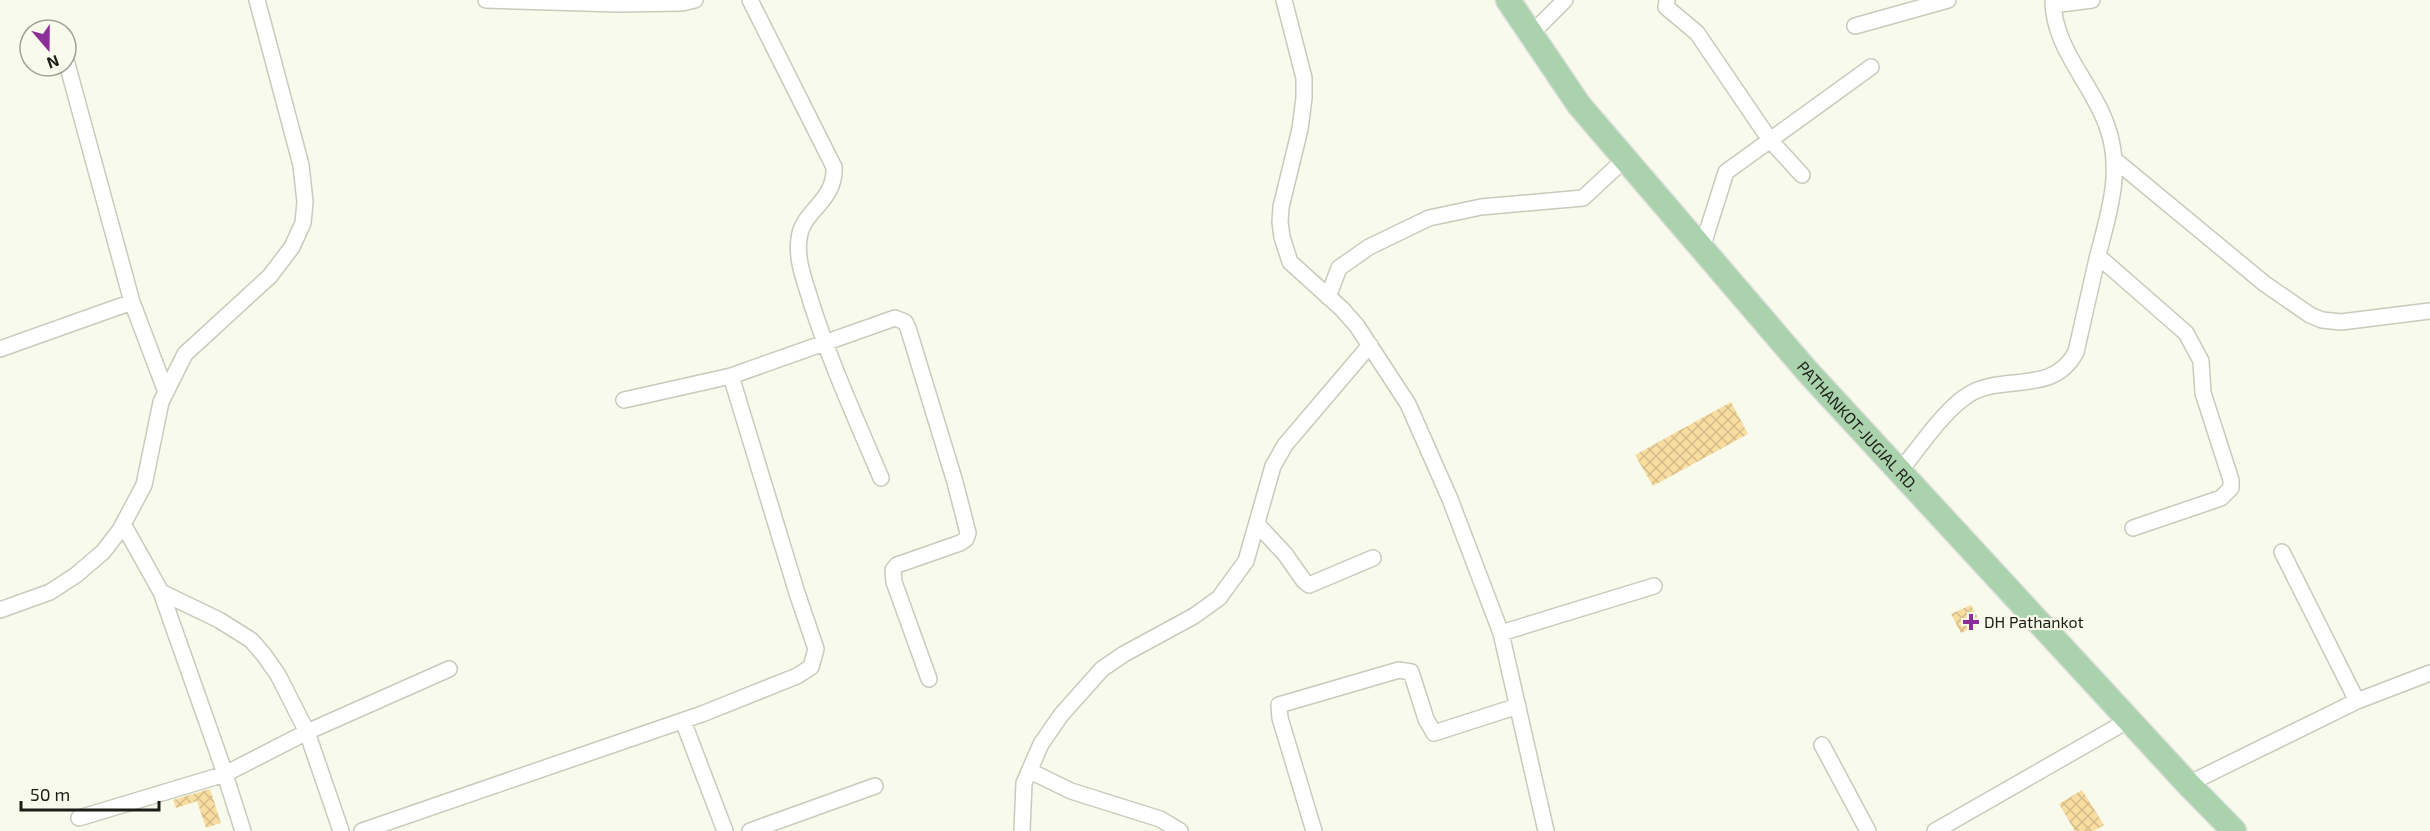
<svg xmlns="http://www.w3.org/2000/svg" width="2430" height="831" viewBox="0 0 2430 831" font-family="'Exo 2',sans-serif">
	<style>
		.building { fill: url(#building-cross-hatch) }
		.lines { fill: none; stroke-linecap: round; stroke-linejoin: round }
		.street-casing { stroke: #c8cbbc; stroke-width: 18 }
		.primary-casing { stroke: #dfdfdf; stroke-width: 27 }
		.street { stroke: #fff; stroke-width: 15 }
		.primary { stroke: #aad3ad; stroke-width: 24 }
		.poi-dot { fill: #8d2f99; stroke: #f8fbeb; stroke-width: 2 }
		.labels { text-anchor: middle; stroke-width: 4.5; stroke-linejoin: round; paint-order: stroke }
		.street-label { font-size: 16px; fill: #1c1d17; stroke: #f8fbeb }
		.poi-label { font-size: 16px; fill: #1c1d17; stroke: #f8fbeb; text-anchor: start }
	</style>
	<defs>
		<pattern id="building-cross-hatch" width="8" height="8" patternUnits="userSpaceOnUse" patternTransform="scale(1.5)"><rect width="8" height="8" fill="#f8dca0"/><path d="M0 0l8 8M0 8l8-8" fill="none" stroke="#d4bc89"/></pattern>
	</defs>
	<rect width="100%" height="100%" fill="#f8fbeb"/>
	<!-- building -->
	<path class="building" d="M1731,402L1748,434L1653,486L1635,455Z
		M1971,605L1981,623L1961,633L1951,614Z
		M210,789L221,823L206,828L197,801L176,808L173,800Z
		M2082,790L2104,825L2094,831H2075L2059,804Z"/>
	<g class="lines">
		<defs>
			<path id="street" d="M486,0L618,4L682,3L695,0
				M750,0L834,167C836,202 801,211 799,239C796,261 805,281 811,302C830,362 856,419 881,478
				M1284,0L1304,78V98L1300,129L1281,207L1280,222L1282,237L1290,262L1342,309L1357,326L1408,404L1450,499L1501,633L1546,831
				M1667,0L1666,7L1697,33L1770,140L1802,175
				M2053,5L2092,0
				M1855,26L1948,0
				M1531,34L1565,0
				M66,60L132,302L166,392
				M2115,160L2265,284L2310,315L2322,320L2341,322L2430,311
				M1702,248L1726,172L1871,67
				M2098,256L2186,333L2201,361L2203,393L2231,480V488L2221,498L2133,528
				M1328,297L1339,268L1369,247L1429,218L1481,207L1583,198L1626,158
				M0,349L132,302
				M624,400L731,376
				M1900,471C1918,449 1945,409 1968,395C2002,373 2053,396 2076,352C2083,321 2090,290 2097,259C2108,215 2123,174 2108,129C2094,85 2053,49 2053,0
				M123,524L161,592L221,762L243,831
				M1257,524L1285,554L1304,581L1309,585L1373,558
				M2282,552L2357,701
				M161,592L219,620L251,640L264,655L278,675L307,732L341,831
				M0,610L50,592L76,575L103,552L120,530L144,485L161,402L185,354L270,276L292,247L303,223L305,202L301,165L257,0
				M1501,633L1654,586
				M683,721L725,831
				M1822,745L1868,831
				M1030,771L1071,791L1160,819L1180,831
				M2188,784L2357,701L2430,673
				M79,818L225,774L307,732L449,669
				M362,831L702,714L797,676L811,667L816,649L797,593L731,376L895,318L905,322L908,328L955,482L968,533L966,539L960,543L897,565L893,570L894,582L929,679
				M750,831L875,786
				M1022,831L1024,783L1041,744L1061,715L1102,669L1124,654L1194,616L1219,598L1246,561L1273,466L1285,445L1370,345
				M1314,831L1280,718L1279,705L1399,670L1411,672L1426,719L1434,733L1518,706
				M1935,831L2129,720"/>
			<g id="primary">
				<path id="s1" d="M1508,0L1579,105L1807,371L2188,784L2234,831"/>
			</g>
		</defs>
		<!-- street casing -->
		<use href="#street" class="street-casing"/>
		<!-- primary casing -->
		<use href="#primary" class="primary-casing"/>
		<!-- street -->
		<use href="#street" class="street"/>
		<!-- primary -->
		<use href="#primary" class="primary"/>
	</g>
	<!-- markers -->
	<path class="poi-dot" d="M1968 613h6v6h6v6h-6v6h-6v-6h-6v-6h6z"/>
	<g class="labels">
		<!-- street labels -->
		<g class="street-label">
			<text dy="6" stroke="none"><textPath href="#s1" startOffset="552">PATHANKOT-JUGIAL RD.</textPath></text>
		</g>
		<!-- poi labels -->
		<g class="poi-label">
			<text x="1984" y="628">DH Pathankot</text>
		</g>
	</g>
	<!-- north arrow -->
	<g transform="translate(48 48) rotate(160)"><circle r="28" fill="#f8fbeb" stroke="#a0a296" stroke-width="1.5"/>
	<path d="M0-4.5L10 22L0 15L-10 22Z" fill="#8d2f99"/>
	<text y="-9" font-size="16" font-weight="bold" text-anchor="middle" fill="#1c1d17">N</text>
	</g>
	<!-- scale -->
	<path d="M21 801v9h138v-9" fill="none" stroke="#1c1d17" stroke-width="3"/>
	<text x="30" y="801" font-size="18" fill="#1c1d17" stroke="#f8fbeb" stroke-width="4.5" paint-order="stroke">50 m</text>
</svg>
